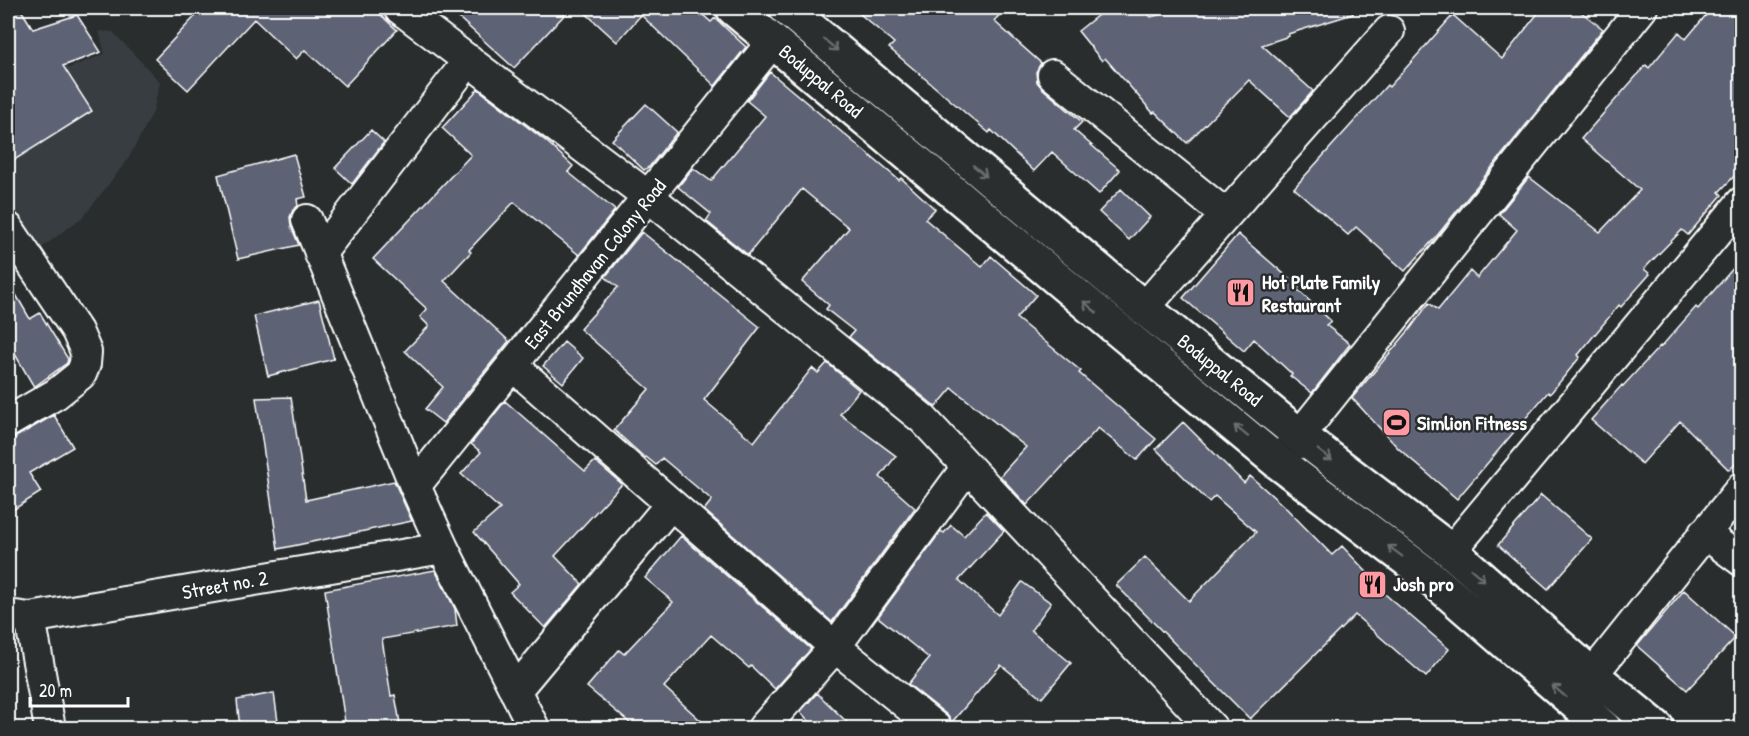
<svg xmlns="http://www.w3.org/2000/svg" width="1749" height="736" viewBox="0 0 1749 736" font-family="'Patrick Hand',sans-serif">
	<style>
		.built { fill: #393e43 }
		.building { fill: #5d6475; stroke: #fff; stroke-width: 1.5 }
		.lines { fill: none; stroke-linecap: round; stroke-linejoin: round }
		.minor-casing { stroke: #fff; stroke-width: 34 }
		.tertiary-casing { stroke: #fff; stroke-width: 38 }
		.minor { stroke: #2a2d2e; stroke-width: 30 }
		.tertiary { stroke: #2a2d2e; stroke-width: 33 }
		.oneway { stroke: #6a6c6d }
		.labels { text-anchor: middle; stroke-width: 5; stroke-linejoin: round; paint-order: stroke }
		.street-label { font-size: 20px; fill: #fff; stroke: #2a2d2e }
		.poi-label { font-size: 20px; font-weight: bold; fill: #fff; stroke: #2a2d2e; text-anchor: start }
	</style>
	<rect width="100%" height="100%" fill="#2a2d2e"/>
	<filter id="ink" filterUnits="userSpaceOnUse"><feTurbulence type="fractalNoise" baseFrequency=".0167" numOctaves="2"/><feDisplacementMap in="SourceGraphic" scale="12" xChannelSelector="R" yChannelSelector="G"/><feConvolveMatrix kernelMatrix="1 2 1 2 8 2 1 2 1" color-interpolation-filters="sRGB"/></filter>
	<g filter="url(#ink)">
		<!-- built -->
		<path class="built" d="M99,31L113,32L160,82L153,112L128,159L84,216L17,266L8,246V98L59,64L69,68L105,54Z"/>
		<!-- building -->
		<path class="building" d="M8,8H20L33,29L77,15L101,52L63,66L92,111L8,164Z
			M203,8H373L397,30L345,86L305,50L296,59L254,19L188,90L155,59Z
			M448,8H571L514,68Z
			M580,8H695L711,22L715,18L746,47L715,86L641,15L617,42Z
			M853,8H1006L994,21L1041,63L1036,72L1037,82L1042,88L1082,122L1074,130L1120,170L1099,194L1052,152L1034,171L991,130L989,133L889,48L894,43Z
			M1107,8H1143L1151,17L1185,8H1352L1353,14L1288,34L1289,36L1262,45L1313,91L1290,117L1249,80L1187,143L1155,112L1153,113L1105,58L1102,61L1078,31Z
			M1542,8H1576L1603,29L1436,237L1405,271L1356,227L1348,235L1294,188L1387,85L1389,87L1453,15L1502,59Z
			M1712,8H1728L1742,19V168L1719,192L1722,195L1688,235L1682,230L1644,269L1650,274L1621,307L1619,305L1578,355L1580,357L1550,394L1548,392L1457,499L1398,448L1352,398L1410,329L1429,303L1438,310L1470,271L1477,278L1517,230L1499,214L1529,177L1600,232L1640,190L1581,139L1646,65L1649,68L1679,32L1686,39Z
			M770,72L899,180L901,178L935,209L925,219L982,267L991,256L1036,295L1016,318L1081,371L1079,373L1156,439L1137,460L1098,428L1027,505L1000,476L1026,447L952,388L936,407L849,337L854,331L826,309L829,305L802,282L849,228L802,189L748,255L706,221L711,214L678,187L693,168L711,181L765,116L747,101Z
			M478,89L547,142L573,166L568,172L615,210L579,255L514,202L469,250L471,252L444,281L509,341L443,423L425,409L443,387L405,351L429,326L420,317L427,309L373,259L471,155L442,128Z
			M646,104L677,132L650,166L644,170L612,140Z
			M371,130L384,142L352,184L335,168Z
			M294,154L306,197L297,199L298,206L293,210L290,217L291,226L299,245L238,259L218,175Z
			M1121,189L1150,217L1129,240L1099,212Z
			M642,232L760,327L704,400L754,442L812,368L818,373L827,363L859,390L840,414L896,456L880,477L915,508L832,622L704,510L712,500L662,458L656,465L646,457L645,458L614,430L649,389L580,329L618,287L605,277Z
			M1238,234L1299,287L1298,290L1331,321L1326,325L1350,344L1312,393L1290,376L1292,374L1254,339L1244,351L1183,298Z
			M1742,258V458L1729,470L1680,421L1642,464L1591,420L1622,385L1623,386L1660,346L1661,347L1696,307L1698,309Z
			M8,281L30,319L40,313L68,359L67,363L34,387L8,342Z
			M319,300L334,359L268,376L254,316Z
			M564,342L583,358L563,383L543,366Z
			M291,397L306,500L394,481L412,521L278,549L256,398Z
			M505,401L585,471L595,461L622,484L555,556L582,584L545,628L510,592L519,584L474,532L500,509L461,474L481,452L471,444Z
			M54,415L73,447L29,473L41,492L8,513V439L9,441Z
			M1183,422L1244,483L1250,476L1287,509L1332,555L1342,546L1381,587L1379,589L1449,649L1426,677L1355,615L1250,719L1116,585L1145,557L1189,601L1256,532L1215,496L1209,502L1156,449Z
			M1541,495L1592,539L1548,589L1498,545Z
			M986,512L1004,531L959,580L998,615L1022,582L1051,603L1031,630L1071,663L1042,698L1001,665L952,722L947,715L908,684L929,658L878,617L941,531L944,533L951,525L964,536Z
			M681,536L811,649L775,689L751,666L749,668L711,635L664,687L710,729H637L587,687L619,650L624,654L673,602L645,578Z
			M435,570L455,609L457,626L382,639L391,696L395,695L401,729H346L325,590Z
			M1684,590L1736,637L1687,690L1637,646Z
			M274,693L279,729H240L237,700Z
			M817,693L854,729H817L800,712Z"/>
		<g class="lines">
			<defs>
				<path id="minor" d="M399,8L649,197L923,419L1212,728
					M1053,75L1225,214
					M307,220L415,486L443,548L534,728
					M8,228L77,331L86,352L85,364L81,374L56,394L8,422
					M320,254L469,60
					M1144,308L1389,31
					M513,366L835,647L936,728
					M1284,455L1642,8
					M415,486L773,41
					M1704,533L1742,561
					M1451,551L1742,202
					M8,615L30,618L443,548
					M30,618L50,728
					M1592,675L1742,487
					M515,691L670,505
					M763,728L835,647L967,467"/>
				<path id="tertiary" d="M733,8L1122,333L1278,462L1430,577L1604,728
					M786,8L1144,308L1299,435L1451,551L1592,675L1657,728"/>
			</defs>
			<!-- minor casing -->
			<use href="#minor" class="minor-casing"/>
			<!-- tertiary casing -->
			<use href="#tertiary" class="tertiary-casing"/>
			<!-- minor -->
			<use href="#minor" class="minor"/>
			<!-- tertiary -->
			<use href="#tertiary" class="tertiary"/>
		</g>
		<!-- one-way arrows -->
		<defs><path id="oneway-shaft" d="M-6 0H5M1.5-3L5.5 0L1.5 3" fill="none" stroke-width="1.6" stroke-linecap="round" stroke-linejoin="round" transform="scale(1.5)"/></defs>
		<g class="oneway">
			<use href="#oneway-shaft" transform="translate(831 45) rotate(40)"/>
			<use href="#oneway-shaft" transform="translate(980 171) rotate(40)"/>
			<use href="#oneway-shaft" transform="translate(1090 307) rotate(-140)"/>
			<use href="#oneway-shaft" transform="translate(1241 431) rotate(-141)"/>
			<use href="#oneway-shaft" transform="translate(1325 455) rotate(37)"/>
			<use href="#oneway-shaft" transform="translate(1395 551) rotate(-143)"/>
			<use href="#oneway-shaft" transform="translate(1478 575) rotate(41)"/>
			<use href="#oneway-shaft" transform="translate(1559 691) rotate(-139)"/>
		</g>
	</g>
	<!-- icons -->
	<defs>
		<symbol id="restaurant-square" viewBox="-11 -11 22 22"><rect x="-9" y="-9" width="18" height="18" rx="4" fill="#ff9aa2" stroke="#2a2d2e"/><path d="M-5-6h1v4h1v-4h1v4h1v-4h1v5L-1.5 .5V6h-2V.5L-5-1ZM5-6V6H3V1.5H1.5Q1.5-4 5-6Z" fill="#111"/></symbol>
		<symbol id="stadium-square" viewBox="-11 -11 22 22"><rect x="-9" y="-9" width="18" height="18" rx="4" fill="#ff9aa2" stroke="#2a2d2e"/><path d="M0-5a6.5 5 0 1 0 0 10a6.5 5 0 1 0 0-10ZM-3.5-1.8h7v3.6h-7Z" fill="#111"/></symbol>
	</defs>
	<g fill-rule="evenodd">
		<use href="#restaurant-square" x="1224" y="276" width="33" height="33"/>
		<use href="#stadium-square" x="1380" y="406" width="33" height="33"/>
		<use href="#restaurant-square" x="1356" y="568" width="33" height="33"/>
	</g>
	<g class="labels">
		<!-- street labels -->
		<g class="street-label">
			<text transform="translate(821 81) rotate(40)" y="7">Boduppal Road</text>
			<text transform="translate(595 264) rotate(-51)" y="7">East Brundhavan Colony Road</text>
			<text transform="translate(1220 370) rotate(39)" y="7">Boduppal Road</text>
			<text transform="translate(225 585) rotate(-10)" y="7">Street no. 2</text>
		</g>
		<!-- poi labels -->
		<g class="poi-label">
			<text x="1262" y="289">Hot Plate Family<tspan x="1262" dy="23">Restaurant</tspan></text>
			<text x="1417" y="430">Simlion Fitness</text>
			<text x="1393" y="591">Josh pro</text>
		</g>
	</g>
	<!-- margin -->
	<rect width="1749" height="736" fill="none" stroke="#2a2d2e" stroke-width="30"/>
	<rect x="15" y="15" width="1719" height="706" fill="none" stroke="#fff" stroke-width="2" filter="url(#ink)"/>
	<!-- scale -->
	<path d="M30 697v9h98v-9" fill="none" stroke="#ffffff" stroke-width="3"/>
	<text x="39" y="697" font-size="18" fill="#ffffff" stroke="#2a2d2e" stroke-width="4.5" paint-order="stroke">20 m</text>
</svg>
